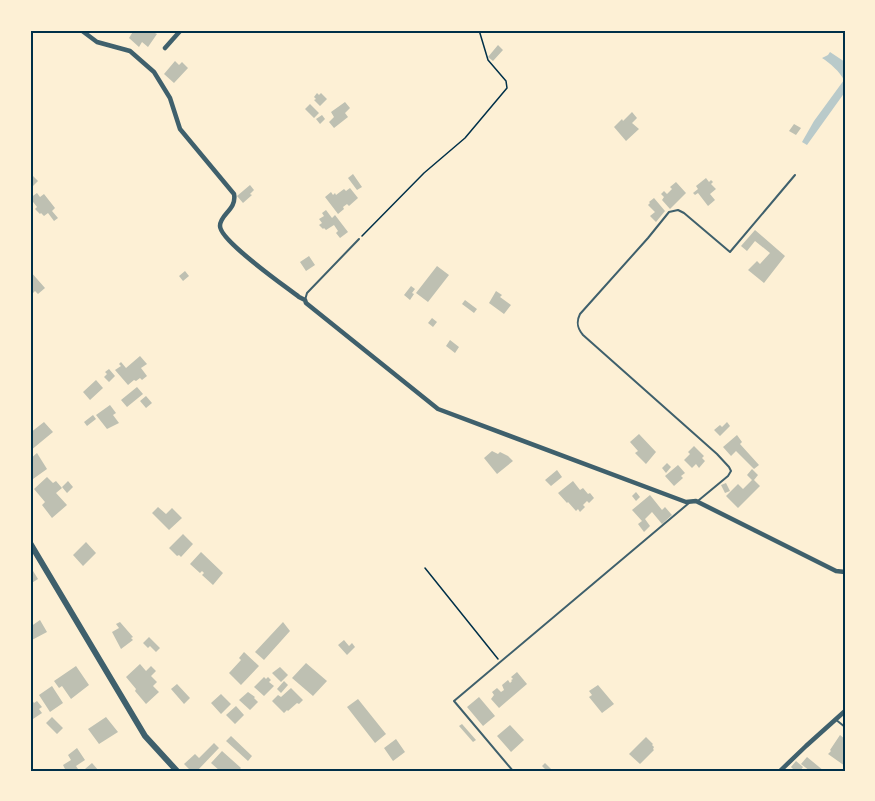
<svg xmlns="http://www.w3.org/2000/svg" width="875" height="801" viewBox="0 0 875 801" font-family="Roboto,sans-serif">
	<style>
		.green { fill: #b9caca }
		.building { fill: #bec0b2 }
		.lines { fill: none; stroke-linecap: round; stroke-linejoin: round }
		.path { stroke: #003049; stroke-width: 1.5 }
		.service { stroke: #3f606c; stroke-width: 2 }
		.minor { stroke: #3f606c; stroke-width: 4.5 }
		.tertiary { stroke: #3f606c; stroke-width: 6 }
		.neatline { fill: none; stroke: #003049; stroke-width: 2 }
	</style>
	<rect width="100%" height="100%" fill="#fdf0d5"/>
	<!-- green -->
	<path class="green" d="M830,52L845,62V92L807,145L802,142L814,121L844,80C840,72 830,63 822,58L828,55Z"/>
	<!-- building -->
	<path class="building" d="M134,30H157L155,33L157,34L148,47L142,42L139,47L129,38Z
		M498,45L503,50L493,61L488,57Z
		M175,61L179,65L182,62L188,68L174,83L164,74Z
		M317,93L319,95L321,93L327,99L320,106L314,100L316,99L314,97Z
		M345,102L350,108L345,113L348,117L334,128L329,122L334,117L331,112Z
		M310,104L319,113L314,118L305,109Z
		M632,112L637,118L632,123L639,129L626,141L614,127L622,119L623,121Z
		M322,115L325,119L320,124L316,119Z
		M794,124L801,128L796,135L789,131Z
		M30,173L38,181L30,189Z
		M353,174L362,187L357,190L348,178Z
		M706,178L709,182L711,180L713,182L711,184L716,189L710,194L715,200L708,206L698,193L695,195L693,193L698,189L696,186Z
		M676,182L686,193L670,209L662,200L664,197L661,194L664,191L667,194L672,189L670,187Z
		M250,185L254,190L250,194L252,195L243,203L237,196Z
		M350,188L358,198L349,206L347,204L343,207L344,209L338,214L325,197L331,192L333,195L335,193L336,195L344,189L346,191Z
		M37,193L40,197L44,194L55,208L52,211L58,218L54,221L48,213L44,216L41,213L40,214L35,209L37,207L30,198Z
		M654,198L665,211L656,222L650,216L655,212L648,205L650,203L649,202Z
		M326,210L332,218L335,215L348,232L340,238L336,233L338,231L334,225L326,230L324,228L323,229L319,225L322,223L319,219L324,216L322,213Z
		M755,230L785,256L764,283L748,270L757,261L760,264L770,253L755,241L747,251L741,246Z
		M309,256L315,265L306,271L300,262Z
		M437,266L449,275L428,302L416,293Z
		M30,271L45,288L38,294L35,291L30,296Z
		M185,271L189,276L183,281L179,276Z
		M411,286L415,289L412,293L414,294L410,300L404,295Z
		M496,291L502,295L500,297L511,305L504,314L489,303Z
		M465,300L477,309L474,313L462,304Z
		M432,318L437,322L433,327L428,323Z
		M450,340L459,347L455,353L446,346Z
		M140,356L147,364L141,368L147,376L142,380L140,378L136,381L134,380L128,385L115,370L121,366L119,364L121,362L126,368Z
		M109,369L115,376L109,382L104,377L107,374L105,372Z
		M96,380L103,388L90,400L83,392Z
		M137,387L143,394L127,407L121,400Z
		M146,396L152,403L146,408L140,401Z
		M110,405L116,413L113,415L119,423L107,429L96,415Z
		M93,415L96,419L87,426L84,422Z
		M44,422L53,432L30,451V433Z
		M727,422L730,426L720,436L714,430L720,425L722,427Z
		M639,434L656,452L646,464L635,453L638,451L630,442Z
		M737,435L742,442L740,444L759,465L754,469L736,451L731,456L723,447Z
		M694,446L704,456L702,458L705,461L699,468L696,464L692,468L684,460L690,454L688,452Z
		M492,451L498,454L500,452L508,456L513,461L497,474L484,458Z
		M37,453L47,469L33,479L30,474V459Z
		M667,463L671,467L666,473L662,468Z
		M678,465L685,473L681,476L683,478L674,486L665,476Z
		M752,469L758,475L754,480L760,486L738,508L726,496L738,484L743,489L752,480L747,475Z
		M557,470L562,477L551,486L545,480Z
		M47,477L53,483L56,481L62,488L56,493L67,505L52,518L42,505L45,502L34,489Z
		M68,481L73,487L67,493L62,487Z
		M573,481L580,490L583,488L588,494L590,493L594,498L589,503L587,501L583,505L585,507L580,512L578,509L576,511L568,502L567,503L558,493Z
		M726,483L730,491L725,493L721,485Z
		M636,492L640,497L636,501L632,496Z
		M650,495L662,510L665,507L672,515L662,524L652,512L645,519L650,526L644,532L638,524L642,521L632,510Z
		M158,507L166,514L172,508L182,518L169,530L152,513Z
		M183,534L193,544L181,557L179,555L177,556L169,548Z
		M86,542L96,553L83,566L73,555Z
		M201,552L223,573L213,585L202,575L204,573L202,571L200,573L190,564Z
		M30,566L38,579L30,584Z
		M40,620L47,632L30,641V627Z
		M120,622L133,637L131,638L133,640L121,649L112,632L119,628L116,624Z
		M283,622L290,631L264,660L255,652Z
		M149,637L160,648L156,652L150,646L148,648L143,643Z
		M344,640L349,646L352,643L355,647L347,655L338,645Z
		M244,652L259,666L241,685L229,673L241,660L239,658Z
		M306,663L327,681L313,696L292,678Z
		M140,664L146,671L151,666L156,671L151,676L157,682L153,686L159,692L146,704L135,691L136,689L126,677Z
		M76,666L89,685L71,699L62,686L59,688L54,681Z
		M280,667L288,675L281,682L272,673Z
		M517,672L527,684L499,708L491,699L494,695L492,692L497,688L501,692L504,690L502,685L508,680L510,683L512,681L511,680L513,679L511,677Z
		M264,677L266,679L268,677L271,680L269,682L274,686L264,696L254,687Z
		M284,681L288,685L281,693L277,689Z
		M177,684L190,698L184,704L171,689Z
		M598,685L614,704L602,713L589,697L592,695L589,691Z
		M52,686L63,703L50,712L39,695Z
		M291,688L303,700L299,704L297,703L288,711L287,710L284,713L272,701L278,695L281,697Z
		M248,692L255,697L254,698L258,702L250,710L239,700Z
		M221,694L231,704L221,714L211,703Z
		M479,697L495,716L483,726L467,707Z
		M358,699L386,734L375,743L347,707Z
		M32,700L34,703L37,701L42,707L39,709L42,713L30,721V701Z
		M236,706L244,715L235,724L226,715Z
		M52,717L63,728L57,734L46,723Z
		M106,717L118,732L99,744L88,729Z
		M462,724L476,740L473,742L459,726Z
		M510,725L524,740L511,752L497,736Z
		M840,735L845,739V766L828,754L831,751L830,750Z
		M231,736L252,756L248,761L226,741Z
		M646,737L653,744L652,745L654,747L653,749L654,750L640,764L629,754Z
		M396,739L405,752L393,761L384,748Z
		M214,743L219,748L197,771H191L184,764L195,754L199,758Z
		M77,748L85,760L76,766L78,769L76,771H66L63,765L71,760L68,755Z
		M222,751L241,768L238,771H220L211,763Z
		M807,757L824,771H810L801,764Z
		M796,761L803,767L800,771H795L791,767Z
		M92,763L99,771H83L85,769Z
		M545,763L553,771H547L542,766Z"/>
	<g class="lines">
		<!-- path -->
		<path class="path" d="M362,236L424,173L465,138L507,88L506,81L488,60L479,30
			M425,568L498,659"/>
		<!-- service -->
		<path class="service" d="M305,300L307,293L359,239
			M699,500L728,476L731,471L729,467L717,454L583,335C577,328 576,322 580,314L648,238L669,212L678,210L684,213L730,252L795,175
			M835,719L845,727
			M513,771L454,701L689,503"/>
		<!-- minor -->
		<path class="minor" d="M81,30L97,42L130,51L154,72L170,98L180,129L234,194C237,210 220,214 220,226C220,241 285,286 299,297L305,300L306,303L438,409L686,502L696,501L836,571L845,572
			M165,48L181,30
			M780,771L806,746L845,711"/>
		<!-- tertiary -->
		<path class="tertiary" d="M30,543L145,736L177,771"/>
	</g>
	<!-- border -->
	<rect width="875" height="801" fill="none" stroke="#fdf0d5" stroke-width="63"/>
	<rect x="32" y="32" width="812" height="738" class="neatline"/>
</svg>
